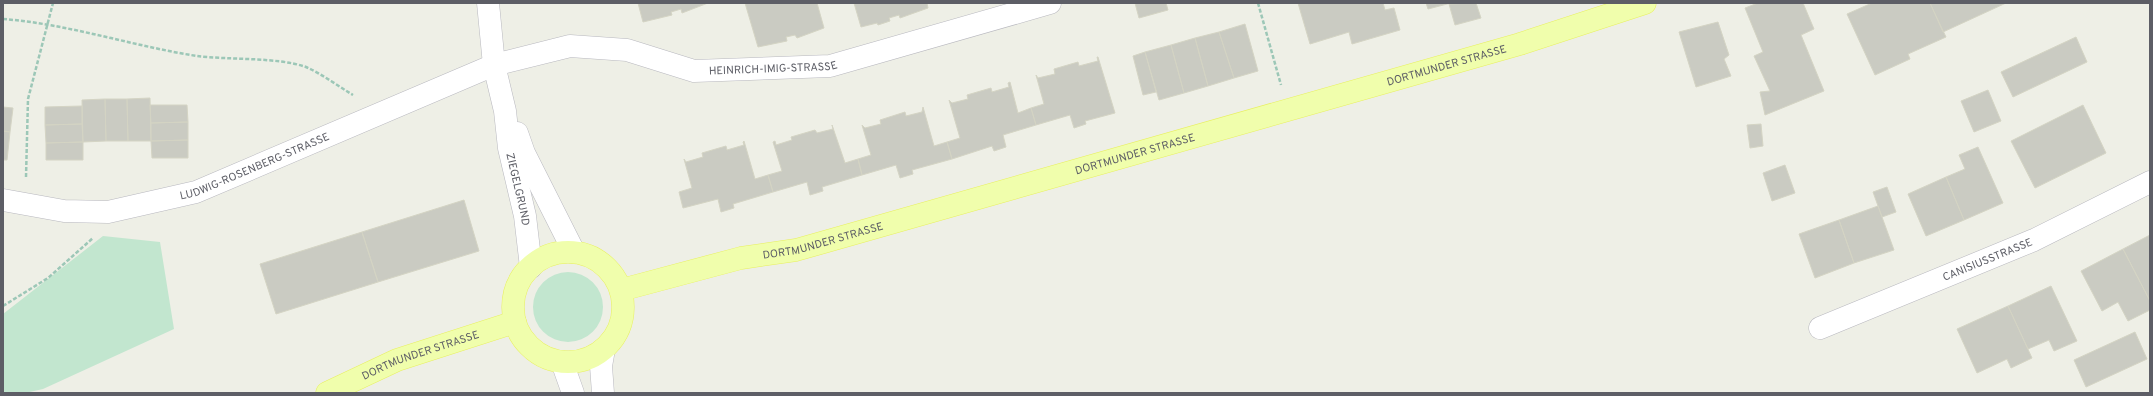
<svg xmlns="http://www.w3.org/2000/svg" width="2153" height="396" viewBox="0 0 2153 396" font-family="Overpass,sans-serif">
	<style>
		.green { fill: #c2e6cf }
		.building { fill: #cacbc2; stroke: #d4d4c4 }
		.lines { fill: none; stroke-linecap: round; stroke-linejoin: round }
		.minor-casing { stroke: #b8b8bf; stroke-width: 23 }
		.major-casing { stroke: #e8f05e; stroke-width: 23 }
		.path { stroke: #9cc7b7; stroke-width: 2.5; stroke-dasharray: 4 2; stroke-linecap: butt }
		.minor { stroke: #fff; stroke-width: 22 }
		.major { stroke: #f0feac; stroke-width: 22 }
		.labels { text-anchor: middle; stroke-width: 3.5; stroke-linejoin: round; paint-order: stroke }
		.street-label { font-size: 11px; fill: #5d5e66; stroke: #fff }
	</style>
	<rect width="100%" height="100%" fill="#eeefe6"/>
	<!-- green -->
	<path class="green" d="M103,236L160,242L174,329L43,389L25,393H3V314Z
		M533 307a35 35 0 1 1 70 0a35 35 0 1 1-70 0Z"/>
	<!-- building -->
	<path class="building" d="M638,3H708L682,13L681,9L671,12L672,15L643,22Z
		M745,3H817L824,28L797,38L795,35L786,37L787,41L758,47Z
		M854,3H927L928,8L900,18L899,15L889,18L890,21L878,25L877,23L861,27Z
		M1135,3H1166L1168,10L1139,18Z
		M1298,3H1383L1385,10L1394,8L1400,30L1352,44L1349,32L1310,44Z
		M1426,3H1451L1428,9Z
		M1476,3L1481,18L1455,25L1449,4Z
		M1758,3H1803L1814,29L1801,35L1824,91L1765,115L1760,92L1770,91L1754,56L1763,52L1745,8Z
		M1872,3H1930L1946,37L1908,54L1910,59L1875,75L1847,14Z
		M1930,3H2006L1943,32Z
		M1718,22L1729,55L1724,59L1731,76L1696,87L1679,32Z
		M1245,24L1258,71L1234,78L1219,32Z
		M1219,32L1234,78L1208,86L1195,38Z
		M2076,37L2087,62L2013,97L2001,72Z
		M1195,38L1208,86L1184,93L1171,45Z
		M1171,45L1184,93L1159,100L1145,52Z
		M1145,52L1156,92L1143,95L1133,56Z
		M1097,57H1098L1115,113L1085,121L1086,124L1074,128L1070,115L1036,125L1031,108L1044,104L1036,75L1038,78L1055,74L1054,69L1078,62L1079,66L1098,61Z
		M1010,82L1018,113L1031,108L1036,125L1003,135L1006,147L994,151L992,146L952,159L947,142L960,138L949,100L952,103L968,99L967,95L991,88L992,92L1009,87L1008,83Z
		M1988,90L2001,121L1974,132L1961,101Z
		M150,98L151,141H128L127,99Z
		M105,99H127L128,141H106Z
		M105,99L106,141L83,142L82,100Z
		M150,105H187L188,122L151,123Z
		M2083,105L2106,153L2035,188L2011,141Z
		M82,106V124L45,125V107Z
		M3,107L13,108L10,132L3,131Z
		M923,107L934,146L947,142L952,159L912,170L913,174L900,178L896,165L862,175L858,159L871,155L862,125L865,128L881,124L880,120L905,112L906,116L922,112Z
		M188,122V140L151,141V123Z
		M82,124L83,142L46,143L45,125Z
		M1761,124L1763,146L1750,148L1747,125Z
		M832,125L845,163L858,159L862,175L822,187L823,191L810,195L807,182L773,192L768,175L782,171L773,142L775,141L776,145L792,140L791,137L815,130L817,133L833,129Z
		M3,131L10,132L7,160H3Z
		M188,140V158H152L151,141Z
		M744,141L755,179L768,175L773,192L733,204L734,208L721,212L718,199L683,208L679,192L692,188L684,159L686,162L703,157L702,153L726,146L727,150L744,145L743,142Z
		M83,142V160H46V143Z
		M1978,147L2003,203L1964,220L1946,177L1965,169L1959,155Z
		M1785,165L1795,193L1772,201L1763,173Z
		M1946,177L1964,220L1926,236L1908,194Z
		M1887,187L1896,212L1882,217L1873,192Z
		M464,200L479,251L378,282L362,232Z
		M1878,206L1894,250L1854,263L1839,220Z
		M1839,220L1854,263L1815,278L1799,234Z
		M362,232L378,282L276,314L260,264Z
		M2150,235V301L2123,249Z
		M2123,249L2150,301V310L2128,321L2118,302L2102,311L2081,271Z
		M2051,286L2077,341L2054,351L2049,340L2028,349L2008,306Z
		M2008,306L2032,358L2011,368L2007,359L1977,373L1957,329Z
		M2135,332L2147,359L2086,387L2074,360Z"/>
	<g class="lines">
		<defs>
			<g id="minor">
				<path id="s1" d="M488,3L494,65L505,111L509,148L525,216L531,267"/>
				<path d="M517,133L524,153L574,252"/>
				<path id="s2" d="M3,200L64,211L108,212L196,192L494,65L570,46L627,50L694,71L830,66L1050,3"/>
				<path id="s3" d="M1820,328L2034,240L2150,182"/>
				<path d="M562,362L573,393"/>
				<path d="M603,393L601,366L604,349"/>
			</g>
			<g id="major">
				<circle cx="568" cy="307" r="55"/>
				<path id="s4" d="M621,290L741,258L796,250L1520,44L1645,3"/>
				<path id="s5" d="M327,393L397,360L515,322"/>
			</g>
		</defs>
		<!-- minor casing -->
		<use href="#minor" class="minor-casing"/>
		<!-- major casing -->
		<use href="#major" class="major-casing"/>
		<!-- path -->
		<path class="path" d="M1258,3L1281,85
			M3,19C69,24 132,46 197,56C229,60 278,57 306,67C322,74 338,86 353,95
			M26,177L28,99L53,3
			M3,306L48,278L93,238"/>
		<!-- minor -->
		<use href="#minor" class="minor"/>
		<!-- major -->
		<use href="#major" class="major"/>
	</g>
	<g class="labels">
		<!-- street labels -->
		<g class="street-label">
			<text dy="4" stroke="none"><textPath href="#s4" startOffset="856">DORTMUNDER STRASSE</textPath></text>
			<text dy="4" stroke="none"><textPath href="#s2" startOffset="805">HEINRICH-IMIG-STRASSE</textPath></text>
			<text dy="4" stroke="none"><textPath href="#s4" startOffset="532">DORTMUNDER STRASSE</textPath></text>
			<text dy="4" stroke="none"><textPath href="#s2" startOffset="260">LUDWIG-ROSENBERG-STRASSE</textPath></text>
			<text dy="4" stroke="none"><textPath href="#s1" startOffset="189">ZIEGELGRUND</textPath></text>
			<text dy="4" stroke="none"><textPath href="#s4" startOffset="208">DORTMUNDER STRASSE</textPath></text>
			<text dy="4" stroke="none"><textPath href="#s3" startOffset="181">CANISIUSSTRASSE</textPath></text>
			<text dy="4" stroke="none"><textPath href="#s5" startOffset="101">DORTMUNDER STRASSE</textPath></text>
		</g>
	</g>
	<!-- border -->
	<rect width="2153" height="396" fill="none" stroke="#5d5e66" stroke-width="8"/>
</svg>
